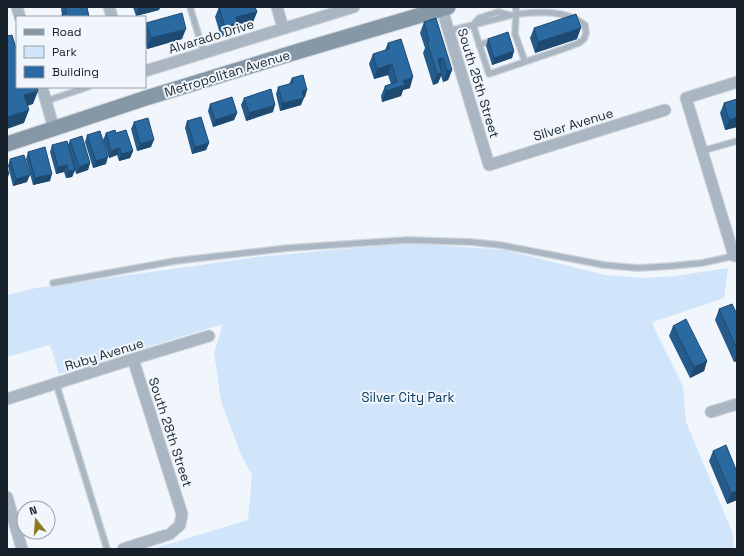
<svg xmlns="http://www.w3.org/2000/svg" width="744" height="556" viewBox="0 0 744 556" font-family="'Space Grotesk',sans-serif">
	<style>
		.green { fill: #d0e5fa }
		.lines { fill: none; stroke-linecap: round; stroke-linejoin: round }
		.lane-casing { stroke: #ced4da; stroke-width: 8 }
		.street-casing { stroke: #ced4da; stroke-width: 13 }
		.secondary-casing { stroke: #ced4da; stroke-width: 17 }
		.lane { stroke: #aab6c1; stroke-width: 5.5 }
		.street { stroke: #aab6c1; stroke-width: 11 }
		.secondary { stroke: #8697a7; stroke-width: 15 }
		.wall { fill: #255b8a }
		.shaded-wall { fill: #1e4a71 }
		.building { fill: #2b6aa1; stroke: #1e4a71 }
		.labels { text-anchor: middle; stroke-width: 4; stroke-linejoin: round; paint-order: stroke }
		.street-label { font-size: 13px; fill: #16202a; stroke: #f1f6fc }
		.park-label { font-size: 13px; fill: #093960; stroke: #f1f6fc }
	</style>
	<rect width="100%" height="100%" fill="#f1f6fc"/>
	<!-- green -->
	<path class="green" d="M407,243L505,250L605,275L643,278L675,276L728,268L724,298L653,322L654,327L683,387L686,422L733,534L734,549H152L248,520L252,475L241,455L221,401L214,353L223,324L59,374L50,345L7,357V295L36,288L257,257Z"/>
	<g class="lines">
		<defs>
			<path id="lane" d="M190,7L204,53
				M510,15L498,12L479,18L473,25L489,74L563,49L579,43L584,39L586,33L585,25C565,9 540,12 516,14L515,34L525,62
				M449,31L516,14V7
				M479,45L494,40
				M46,101L88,87
				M702,151L737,141
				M53,283L175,261L288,248L407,240L470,242L500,245L604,265L638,268L671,266L702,263L734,256
				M56,383L107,549"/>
			<path id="street" d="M17,7L20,17
				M109,7L112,17
				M277,7L283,28
				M442,9L489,165L665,110
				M145,71L354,7
				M737,82L686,98L734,256L737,255
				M42,87L54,129
				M7,399L133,359L209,336
				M711,412L737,404
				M7,497L22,549
				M123,549L170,534L180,525L182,514L133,359"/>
			<path id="secondary" d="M7,144L146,98L296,52L448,7"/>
		</defs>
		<!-- lane casing -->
		<use href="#lane" class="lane-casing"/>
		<!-- street casing -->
		<use href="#street" class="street-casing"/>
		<!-- secondary casing -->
		<use href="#secondary" class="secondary-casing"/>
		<!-- lane -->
		<use href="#lane" class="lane"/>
		<!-- street -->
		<use href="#street" class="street"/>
		<!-- secondary -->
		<use href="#secondary" class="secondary"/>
	</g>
	<!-- wall -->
	<path class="wall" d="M62,7H80V8L89,17H61L62,14L61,9Z
		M133,7H160L159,10L136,16Z
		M219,7L257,12L253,22L236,27L233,34L221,37L215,17Z
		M424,22L452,70L448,80L443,82L441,76L438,83L433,85L423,53L425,48L420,33Z
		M146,23L182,39L147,49L145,42V27Z
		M534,28L577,39L535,53L530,38Z
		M488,39L514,51L512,58L492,65L486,46Z
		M388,43L410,88L403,90L401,96L382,102L381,96L385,86L391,84L388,75L374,79L369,64L373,54L385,50Z
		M292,78L305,97H303L301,105L280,111L276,94L278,87L289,84Z
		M244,98L273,112L246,121L241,105Z
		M737,99V127L725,130L720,113L724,103Z
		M210,104L237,113L234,120L213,127L208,111Z
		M187,121L209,143L206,150L192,154L185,128Z
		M134,122L151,147L137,151L131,129Z
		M106,133H116L133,151L130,158L119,161L117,155L109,158L103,140Z
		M87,135L106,164L93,168L85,142Z
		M70,140L90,163L88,170L76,174L75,170L72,177L66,178L64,172L56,174L50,152L52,145H68Z
		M28,152L50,181L33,185L26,159Z
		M10,159L27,182L13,186L8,166Z
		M719,309L737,314V361L734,362L715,320Z
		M673,326L707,361L704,371L690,378L669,336Z
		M713,451L737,500L727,504L709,461Z"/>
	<!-- shaded-wall -->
	<path class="shaded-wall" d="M139,7H160L159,10L136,16Z
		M257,12L253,22L236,27L233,34L221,37L225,27L236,17Z
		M581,28L577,39L535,53L538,42Z
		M186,29L182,39L147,49L151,38Z
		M514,51L512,58L492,65L494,58Z
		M443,58L439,68L438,59Z
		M392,64L388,75L374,79L377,69Z
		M452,70L448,80L443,82L447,71Z
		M442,73L438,83L433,85L437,74Z
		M413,77L410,88L403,90L401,96L382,102L386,91L403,81Z
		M307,90L305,97L299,98L302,91Z
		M38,91L33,104L19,109L24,95Z
		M304,98L301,105L280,111L283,103Z
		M275,105L273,112L246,121L249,113Z
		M29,110L24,123L7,129V117Z
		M237,113L234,120L213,127L215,120Z
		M737,117V127L725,130L729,120Z
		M154,140L151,147L137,151L140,144Z
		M209,143L206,150L192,154L195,147Z
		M120,148L117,155L109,158L111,151Z
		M133,151L130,158L119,161L121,154Z
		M108,157L106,164L93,168L96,161Z
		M90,163L88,170L76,174L79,167Z
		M67,165L64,172L56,174L58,167Z
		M75,170L72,177L66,178L68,171Z
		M9,174L7,180V175Z
		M52,174L50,181L33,185L35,178Z
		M30,175L27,182L13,186L16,179Z
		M737,355V361L734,362Z
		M707,361L704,371L690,378L694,367Z
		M737,491V500L727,504L731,493Z"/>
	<!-- building -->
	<path class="building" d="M65,7H80V8L87,7L89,17H63L62,14L67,13Z
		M219,7H255L257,12L236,17L237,23L225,27Z
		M182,13L186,29L151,38L146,23Z
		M576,14L581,28L538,42L534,28Z
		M436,18L452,70L447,71L443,58L438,59L442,73L437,74L427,42L429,41L424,22Z
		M508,32L514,51L494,58L488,39Z
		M12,35L16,48H17V87H37L38,91L24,95L29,110L7,117V36Z
		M401,39L413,77L403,81L405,85L386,91L385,86L397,82L392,64L377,69L373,54L389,49L388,43Z
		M303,75L307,90L302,91L304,98L283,103L278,87L293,83L292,78Z
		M271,89L275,105L249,113L244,98Z
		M232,97L237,113L215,120L210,104Z
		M737,99V117L729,120L724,103Z
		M201,117L209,143L195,147L187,121Z
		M148,118L154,140L140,144L134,122Z
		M115,130L116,133L126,130L133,151L121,154L120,148L111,151L106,133Z
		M100,131L108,157L96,161L87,135Z
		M82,136L90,163L79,167L70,140Z
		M67,141L75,170L68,171L67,165L58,167L52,145Z
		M45,147L52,174L35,178L28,152Z
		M24,155L30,175L16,179L10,159Z
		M7,167L9,174L7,175Z
		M732,304L737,314V349L719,309Z
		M686,319L707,361L694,367L673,326Z
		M726,445L737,472V491L731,493L713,451Z"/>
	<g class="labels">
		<!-- street labels -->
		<g class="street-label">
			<text transform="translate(211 36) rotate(-17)" y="5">Alvarado Drive</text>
			<text transform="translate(227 73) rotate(-17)" y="5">Metropolitan Avenue</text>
			<text transform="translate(479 83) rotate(73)" y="5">South 25th Street</text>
			<text transform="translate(573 124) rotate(-17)" y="5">Silver Avenue</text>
			<text transform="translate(104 354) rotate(-17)" y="5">Ruby Avenue</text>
			<text transform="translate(171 432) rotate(72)" y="5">South 28th Street</text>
		</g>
		<!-- park labels -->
		<g class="park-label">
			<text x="408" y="402">Silver City Park</text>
		</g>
	</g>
	<!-- border -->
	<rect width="744" height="556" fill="none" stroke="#16202a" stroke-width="16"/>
	<!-- legend -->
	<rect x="16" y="16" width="130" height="72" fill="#f1f6fc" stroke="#99a0a8"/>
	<rect x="24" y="29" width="20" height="6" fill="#8697a7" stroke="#99a0a8"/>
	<text x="52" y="36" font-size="12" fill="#16202a">Road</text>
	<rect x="24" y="46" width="20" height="12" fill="#d0e5fa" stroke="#99a0a8"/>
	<text x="52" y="56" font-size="12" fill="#16202a">Park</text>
	<rect x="24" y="66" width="20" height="12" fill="#2b6aa1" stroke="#99a0a8"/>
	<text x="52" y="76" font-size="12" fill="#16202a">Building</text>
	<!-- north arrow -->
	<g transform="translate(36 520) rotate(343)"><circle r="19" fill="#f1f6fc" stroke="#99a0a8"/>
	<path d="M0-3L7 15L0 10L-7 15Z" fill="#8a791e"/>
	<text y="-6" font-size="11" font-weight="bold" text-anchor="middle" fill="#16202a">N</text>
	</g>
</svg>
